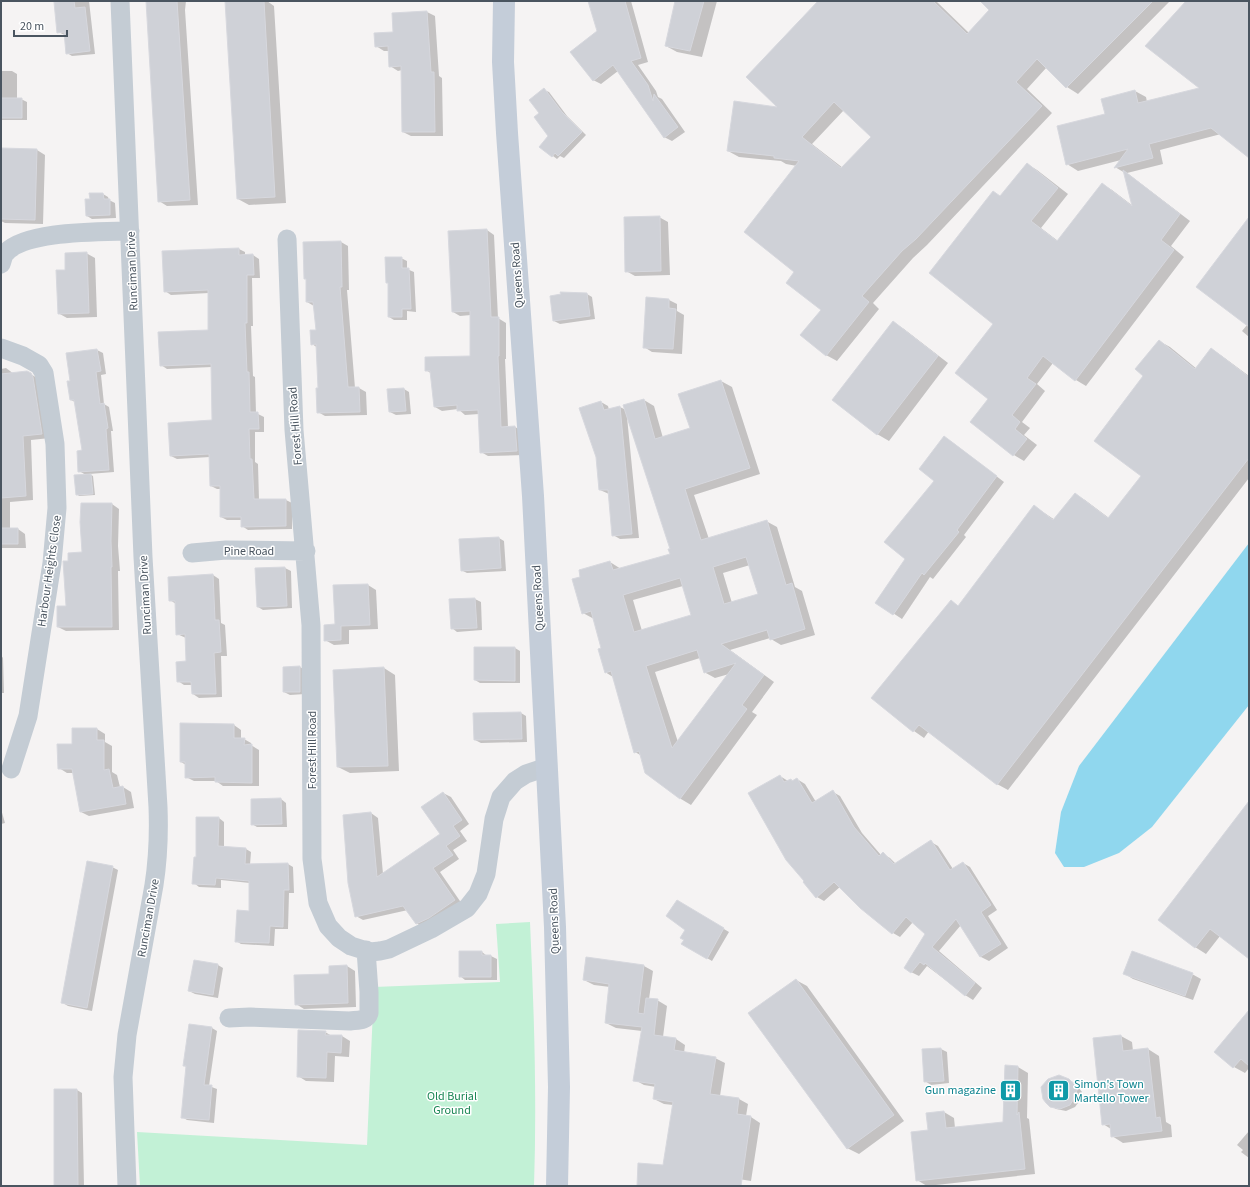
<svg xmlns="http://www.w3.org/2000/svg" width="1250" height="1187" viewBox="0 0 1250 1187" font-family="'Source Sans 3',sans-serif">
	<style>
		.green { fill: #c2f1d6 }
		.water { fill: #90d7ee }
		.shadow { fill: #0003; fill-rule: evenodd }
		.building { fill: #cfd1d7; stroke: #d7d8de; fill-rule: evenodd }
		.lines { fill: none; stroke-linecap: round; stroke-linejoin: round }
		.minor { stroke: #c4ccd4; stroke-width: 19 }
		.secondary { stroke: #c4cdd9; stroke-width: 22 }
		.labels { text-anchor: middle; stroke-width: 3; stroke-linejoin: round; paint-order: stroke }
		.street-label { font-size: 12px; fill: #4a5560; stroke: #fff }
		.culture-label { font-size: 12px; fill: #0d838f; stroke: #fff; text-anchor: start }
		.park-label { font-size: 12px; fill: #178552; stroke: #fff }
	</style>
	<rect width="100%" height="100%" fill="#f5f3f3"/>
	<!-- green -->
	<path class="green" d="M530,922C534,1010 537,1098 534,1186H140L137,1132L367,1145L374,987L500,982L496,924Z"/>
	<!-- water -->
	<path class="water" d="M1249,543V705L1152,827L1119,853L1084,867H1064L1055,853L1061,812L1079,766Z"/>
	<!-- shadow -->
	<path class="shadow" d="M68,1H89L95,54L72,56L67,53L65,35L58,32Z
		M147,1H186L185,10L198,205L167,206L159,201Z
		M230,1H267L274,6L286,203L249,205L238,199Z
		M590,1H631L648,62L638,65L656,91L658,97L662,99L685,132L672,141L664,137L618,71L601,84L593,80L598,32Z
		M676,1H717L702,57L677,52L666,46Z
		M819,1H936L969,33L990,10L981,1H1170L1078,94L1067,87L1047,67L1027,89L1052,113L927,245L913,258L873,303L879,309L837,361L826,355L822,310L796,272L797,166L786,164L781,161L739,157L728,151L780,108ZM844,110L872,137L843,168L812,144Z
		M1188,1H1249V156L1221,134L1160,150L1163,164L1127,173L1190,221L1171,246L1184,257L1086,386L1076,380L1053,363L1037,384L1045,391L1022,422L1030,428L1024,435L1037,445L1024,461L1014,455L972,421L990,399L1001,197L1027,164L1037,170L1068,194L1041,228L1058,241L1102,184L1112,190L1133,206L1125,173L1115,167L1121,160L1078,171L1067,164L1106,115L1135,91L1146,97L1147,102L1201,88Z
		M427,12L435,16L439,76L442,78L443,136H411L403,132L402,70L398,71L390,66L389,51H384L376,46L394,32Z
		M1,71H12L17,74V99H21L27,102V120H1Z
		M544,90L549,92L567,116L586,135L564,158L560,156L557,159L553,156L549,136L540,113Z
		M1,149L37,150L45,155L43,224L5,223L1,221Z
		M103,194L108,197L109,200L115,203L116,218L92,219L87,216L91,200Z
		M659,217L668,222L670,275L635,276L626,271Z
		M1249,219V337L1242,331L1247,325Z
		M487,230L494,235L498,318L506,323V359H505L508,427H515L522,431L524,455L488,456L481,452L479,414L465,415L458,409L442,411L435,407L432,374L426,370L471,357V315L460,316L453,312Z
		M341,242L348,246L349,290H347L355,388H359L366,392L367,415L325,416L318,412L319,389L318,348L312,344L317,331L314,306L307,302V280L305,278L304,243Z
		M239,249L245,252V256L253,255L259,259L260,278H252L253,326H251L253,376L255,377L256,413L264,417V432H255V462L258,464L259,500H286L292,503V529L248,530L242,526V520H227L221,517V489H217L211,486L210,457L177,459L171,456L213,421L212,367L167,369L161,365L210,331L209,293L171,295L165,291Z
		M86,253L95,258L97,317L67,318L58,313L66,270Z
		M401,258L407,261V269L414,272L416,312L407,311V320H394L389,317Z
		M587,294L592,297L595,319L560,324L554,321Z
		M669,300L677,304V311L684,315L682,354L652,352L644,347Z
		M893,322L904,329L948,363L889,441L877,434Z
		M1159,341L1170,347L1197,369L1212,349L1222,356L1249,376V478L1008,790L997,784L929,731L924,738L914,731L873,698L951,602L959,606L1034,506L1055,520L1075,494L1085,500L1109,518L1142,476L1145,376Z
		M97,350L103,353L106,374L101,375L104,404L109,407L113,431H111L114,472L89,474L93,476L95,495L79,496L77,494L86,475L79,471L83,451L75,402L71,400V381L67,354Z
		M6,368L14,374L27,372L39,379L50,438L31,440L33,500L10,502V529H18L25,534L26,548H1V369Z
		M721,381L732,387L760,474L694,495L709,539L766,521L777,527L795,587L802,591L815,635L781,645L771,639L770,638L730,650L774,682L752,712L757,715L691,805L681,799L646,773L642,756L635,752L613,677L605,672L602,649L594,619L583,613L582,578L610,562L621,569L671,555V549L627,417L639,538L620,539L613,535L609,494L600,490L601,402L608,406L609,410L620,407L626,410L644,400L654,406L663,438L691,429ZM750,565L759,594L732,603L723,573ZM683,586L692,616L642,631L633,600ZM700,658L704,672L715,678L729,674L678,742L655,672Z
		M404,389L409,392L411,414L396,415L390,412Z
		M944,437L952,442L1004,482L964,535L966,537L933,579L930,577L902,619L876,602L906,559L935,481Z
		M112,504L119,509L118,546L120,571H118L119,630L66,631L58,627L67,607L69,562L83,553Z
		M499,538L504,541L506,571L467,573L461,570Z
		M285,568L291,571L292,608L263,610L258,607L256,569Z
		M213,575L219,579L221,623L225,625L227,656H221L222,697L199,698L193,694L192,685H184L178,681L187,662L186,638L177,634L176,604L170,600Z
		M368,585L376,590L378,629L349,630V644L334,645L325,640L336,625Z
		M475,599L481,602L482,630L457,632L452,628L450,600Z
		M475,648H515L520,651V683H480L475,680Z
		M1,655L3,658L4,693H1Z
		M300,667L305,670V694L290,695L284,692Z
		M384,668L395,675L399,771L350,773L338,767L334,671Z
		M521,713L526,716L527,742L481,743L475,740Z
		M234,725L241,730V739H244L251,743V745L259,750V786H223L216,781H194L186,777V765L181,762Z
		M97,729L105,734V742L112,746V772L117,775L120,787H123L131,792L134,808L89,816L81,812L73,773H67L59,768L73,745Z
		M780,776L788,781L791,780L793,781L797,779L805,784L816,802L833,792L840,796L862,833L881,855L883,854L890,858L896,864L931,842L938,846L953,869L963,863L970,867L997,910L988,916L1008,948L989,961L981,957L961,925L939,951L982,988L973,1000L965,995L927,966L919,976L911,972L926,933L913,922L900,937L893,933L861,907L841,886L824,901L817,897L806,881Z
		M443,793L451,797L469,824L460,831L467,841L453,850L459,859L440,872L462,904L424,928L416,923L408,910L363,920L356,916L344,816L371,813L378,818L383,874L441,835Z
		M281,799L286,803L287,827H257L252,824Z
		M1249,802V958L1220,936L1206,954L1195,947Z
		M1,809L5,823L1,824Z
		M219,818L224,822V847L246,849L251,852L250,865L288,864L293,867L294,893H289L288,929H275L274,946L241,944L236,941L250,912V883L221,880V888L199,887L194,883L197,858Z
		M112,867L118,870L92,1011L68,1006L63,1003Z
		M677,901L729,932L712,961L683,944L685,939L686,930Z
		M482,952L487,956H491L497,959V980H465L460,976Z
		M194,961L218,965L223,968L218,998L195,994L189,991Z
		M347,966L355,971L356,1007L304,1009L296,1004L330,975Z
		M644,966L653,971L649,999L657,1000L667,1006L663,1037L676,1039L685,1045L684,1053L715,1058L725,1063L720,1096L739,1099L748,1104L746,1116L751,1117L760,1123L751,1181L720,1176L719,1186H638L664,1166L673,1105L664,1104L654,1099L656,1087L644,1085L635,1080L642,1031L616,1028L606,1023L610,987L594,985L584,980Z
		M1125,974H1192L1201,979L1193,1000L1133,979Z
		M796,980L807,986L904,1121L859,1154L847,1148Z
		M1249,1012V1068L1245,1073L1234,1067Z
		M212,1028L217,1031L209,1086L217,1089L214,1123L187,1120L182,1117L187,1067L184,1066Z
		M325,1032L332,1036H342L350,1041L349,1057L335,1056L334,1082L306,1081L298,1076Z
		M1121,1036L1132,1042L1133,1051L1148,1049L1159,1056L1166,1122L1171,1125L1172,1137L1123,1143L1112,1136L1111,1129L1103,1124Z
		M941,1049L947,1052L949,1083L931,1085L925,1081L923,1050Z
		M1005,1066L1018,1067L1028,1073L1027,1118L1029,1119L1035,1174L927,1186L917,1180L929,1131L944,1112L954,1118L955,1128L1003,1123Z
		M1069,1080L1075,1083L1082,1092L1078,1103L1075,1107L1066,1111L1056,1109L1051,1106Z
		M77,1090L82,1093L84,1186H56Z
		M1249,1131V1158L1241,1152L1243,1150L1237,1145Z"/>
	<!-- building -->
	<path class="building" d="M67,1H74L75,8L85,7L90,51L66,54L64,32L57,33L54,2Z
		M146,1H177L190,200L158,202Z
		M225,1H264L275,197L237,199Z
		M588,1H625L641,58L631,61L648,85L653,101L654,94L678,127L664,138L613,65L593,81L570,52L597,31Z
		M675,1H704L690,51L665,46Z
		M818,1H933L967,34L989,10L980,1H1153L1066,88L1037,59L1016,82L1042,106L916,239L902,251L862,296L869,302L826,356L800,335L821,310L786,283L794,272L744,232L799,161L774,158V156L727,151L734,101L777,107L746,77ZM834,102L871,137L841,168L802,137Z
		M1186,1H1249V158L1211,128L1149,144L1153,158L1114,168L1128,149L1066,165L1057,126L1105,114L1101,99L1135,90L1138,103L1199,88L1145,46Z
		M427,11L431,72H434L435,132H402L401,66L389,67L388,46L375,47L374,33L393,32L392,13Z
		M544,88L562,112L582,132L558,156L555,153L552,157L539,147L548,136L534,117L539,113L529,100Z
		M1,98H22V118H1Z
		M1,148L37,149L35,220L1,219Z
		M1027,163L1058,188L1031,221L1057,241L1102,183L1132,206L1123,170L1180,214L1161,240L1174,250L1075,381L1043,356L1027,378L1036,384L1012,415L1020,422L1015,429L1027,439L1013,456L970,422L988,399L955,373L993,324L929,273L993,191L1000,196Z
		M89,193H103L104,199H110V215L86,216L85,199H90Z
		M660,216L661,271L625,272L624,217Z
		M1249,217V327L1196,287Z
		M487,229L491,317H499V356H498L501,427L515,426L517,451L480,453L478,410L457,411V405L434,407L430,371H425V357L470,356V311L452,312L448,231Z
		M341,241L342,287H340L348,387H359L360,412L317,413L316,388H318L316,344L311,345L310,330H316L313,302H306V279H304L303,242Z
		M239,248V255L253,254L254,275H247V323H245L247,372H249L250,412H258L259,429H249L250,459H252L254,499H286V526L241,527V517H220V486H210L209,454L170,456L168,423L212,420L211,364L160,366L158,332L208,330V290L164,292L162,251Z
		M87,252L89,313L58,314L56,270H65V253Z
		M385,257H402V268H409L411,309H402V317H388V283H386Z
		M560,292L587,293L590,316L553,321L550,296L561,294Z
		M646,297L669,299V308L676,309L673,349L643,348Z
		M893,321L938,356L877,435L832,400Z
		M1159,340L1195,369L1211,348L1249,377V458L997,785L919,725L913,732L871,698L951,600L958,606L1034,505L1053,520L1075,493L1108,518L1141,476L1094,441L1143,376L1135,369Z
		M97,349L101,371L96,372L100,404L104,403L108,428L106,429L109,470L78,472L77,451L82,450L74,400H70L67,381H70L66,353Z
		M27,371L31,373L33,377L42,434L23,436L26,496L1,498V374Z
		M721,380L750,468L685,489L701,540L767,520L786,585L792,583L805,629L770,640L767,630L721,644L764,675L742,705L747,709L680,799L645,773L639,751L634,753L611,671L605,673L598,649L601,648L591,611L582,614L572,579L580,577L579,570L610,561L613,570L670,554L668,549H670L623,405L644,399L655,439L690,428L678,394ZM746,557L758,594L724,604L713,567ZM680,578L691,615L634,632L623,595ZM697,650L704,673L736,663L672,748L646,666Z
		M404,388L406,411L389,412L387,389Z
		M601,401L604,410L620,406L632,534L612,536L608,490H599L596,457L579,408Z
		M944,436L997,476L957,530L959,532L924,575L922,573L893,615L875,603L905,559L884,542L934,481L919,469Z
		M91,474L93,494L76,495L74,475Z
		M81,503H112L111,541L112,567H111L112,627H57V606H66L63,561H68V553L82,552L80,522Z
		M1,528H18V544H1Z
		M499,537L501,568L461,571L459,539Z
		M285,567L287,606L257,607L255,568Z
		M213,574L215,620H219L221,652L214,653L216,694H192L191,682H177L176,662L186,661L185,634L176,635L175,601H169L168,577Z
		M368,584L370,625L341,626V640L324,641V625L335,624L333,585Z
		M475,598L477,628L451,629L449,599Z
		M474,647H515V681L474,680Z
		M300,666V692H283V667Z
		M384,667L388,766L337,767L333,670Z
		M521,712L522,739L474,740L473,713Z
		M180,723L234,724V738H245L244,745L252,744V783L215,782V777L185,778V762H180Z
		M72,728H97V740H104V770L109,769L113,788L123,786L126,804L80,812L72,769H58L57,744H72Z
		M780,775L784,782L791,779L792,781L797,778L812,803L833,790L854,827L879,856L883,852L894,864L931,840L950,870L963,862L991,905L981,912L1001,944L980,957L956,919L932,947L975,983L965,996L925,963L924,965L920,962L911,973L904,968L925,934L906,917L892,934L860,908L834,882L816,898L803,882L804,881L786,860L748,793Z
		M443,792L462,820L453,826L460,836L446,846L453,855L433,868L455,900L429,918L416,924L403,906L355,917L348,883L343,815L371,812L377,877L440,834L421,807Z
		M281,798L282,824L251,825V799Z
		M1249,801V959L1210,929L1195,948L1158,920Z
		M196,817H219L218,846L246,848L245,864L288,863L289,890H284L283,927L270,926L269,943L235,942L237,910L249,911V881L216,878L215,885L192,884L194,857H196Z
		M87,861L113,866L87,1008L61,1003Z
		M677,900L724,928L707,959L681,944L684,940L680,938L685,930L666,916Z
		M459,951H482V955H491V977H459Z
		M1132,951L1193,973L1185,996L1123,974Z
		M586,957L644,965L638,1013L644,1014L646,998L658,999L654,1035L676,1038L674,1050L716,1057L710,1094L739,1098L737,1114L751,1116L741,1186H637L638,1163L663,1165L673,1102L653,1099L655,1084L633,1081L642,1027L605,1023L609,984L583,980Z
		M194,960L218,964L213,995L188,991Z
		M347,965L348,1003L295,1005L294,975L329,974V966Z
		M796,979L894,1115L847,1149L748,1013Z
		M1249,1010V1066L1241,1059L1233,1068L1214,1052Z
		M189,1024L212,1027L204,1085H212L209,1120L181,1118L186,1066H183Z
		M298,1030L326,1031L325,1035H342L341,1053L327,1052L326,1078L297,1077Z
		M1121,1035L1123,1051L1148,1048L1156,1118L1160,1117L1162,1131L1111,1137L1110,1124L1102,1125L1093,1038Z
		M941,1048L944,1081L924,1082L922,1049Z
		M1005,1065L1018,1066L1017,1115L1019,1112L1025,1169L916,1181L911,1132L928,1130L926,1113L944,1111L946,1128L1003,1122Z
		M1059,1075L1069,1079L1078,1088L1073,1100L1070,1105L1060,1109L1050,1107L1046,1103L1043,1099L1041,1087L1048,1079Z
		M54,1089H77L78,1186H54Z"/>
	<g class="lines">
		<!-- minor -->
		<path class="minor" d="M120,1L143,557L158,807C159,833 158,859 154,885L127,1035L123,1077L127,1186
			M287,239L294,430L311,625L312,859L318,903L328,926L339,938L351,946L370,952L380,951L389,949L431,929L467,908L478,894L486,874L494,819L501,797L515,781L526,774L547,767
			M1,264C2,262 3,257 4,255C21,230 102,232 130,231
			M1,348L23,356L39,365L44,373L55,444L57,508L52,563L28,716L11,769
			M192,553L226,550L306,551
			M229,1018L250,1017L350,1021C357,1020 367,1021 369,1013V992L366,950"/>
		<!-- secondary -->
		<path class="secondary" d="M504,1L503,62L507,133L533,496L555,927L559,1087L557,1186"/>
	</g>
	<!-- icons -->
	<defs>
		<symbol id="building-square" viewBox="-11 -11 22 22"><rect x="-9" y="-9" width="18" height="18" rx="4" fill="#0f9aa8" stroke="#fff"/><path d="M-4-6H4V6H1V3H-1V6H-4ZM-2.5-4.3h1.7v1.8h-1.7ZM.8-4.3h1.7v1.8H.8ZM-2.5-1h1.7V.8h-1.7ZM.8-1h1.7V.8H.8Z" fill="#fff"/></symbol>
	</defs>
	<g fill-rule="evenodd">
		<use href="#building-square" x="998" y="1078" width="25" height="25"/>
		<use href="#building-square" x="1046" y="1078" width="25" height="25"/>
	</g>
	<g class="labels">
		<!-- street labels -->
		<g class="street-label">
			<text transform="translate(132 271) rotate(-92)" y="4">Runciman Drive</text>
			<text transform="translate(517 275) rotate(-94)" y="4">Queens Road</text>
			<text transform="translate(295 426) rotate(-94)" y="4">Forest Hill Road</text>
			<text x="249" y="555">Pine Road</text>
			<text transform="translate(49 571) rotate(-82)" y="4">Harbour Heights Close</text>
			<text transform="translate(145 595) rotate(-93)" y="4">Runciman Drive</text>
			<text transform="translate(538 598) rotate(-93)" y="4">Queens Road</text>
			<text transform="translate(312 750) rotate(-90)" y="4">Forest Hill Road</text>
			<text transform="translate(148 918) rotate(-80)" y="4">Runciman Drive</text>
			<text transform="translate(554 921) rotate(-92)" y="4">Queens Road</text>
		</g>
		<!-- culture labels -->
		<g class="culture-label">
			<text x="1074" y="1088">Simon's Town<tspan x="1074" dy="14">Martello Tower</tspan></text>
			<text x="996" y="1094" text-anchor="end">Gun magazine</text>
		</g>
		<!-- park labels -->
		<g class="park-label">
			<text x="452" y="1100">Old Burial<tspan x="452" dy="14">Ground</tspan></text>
		</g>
	</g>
	<!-- border -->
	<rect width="1250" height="1187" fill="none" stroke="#4a5560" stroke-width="4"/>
	<!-- scale -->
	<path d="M14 30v6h53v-6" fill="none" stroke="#4a5560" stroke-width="2"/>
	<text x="20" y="30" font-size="12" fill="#4a5560" stroke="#ffffff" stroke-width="3" paint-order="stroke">20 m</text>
</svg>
